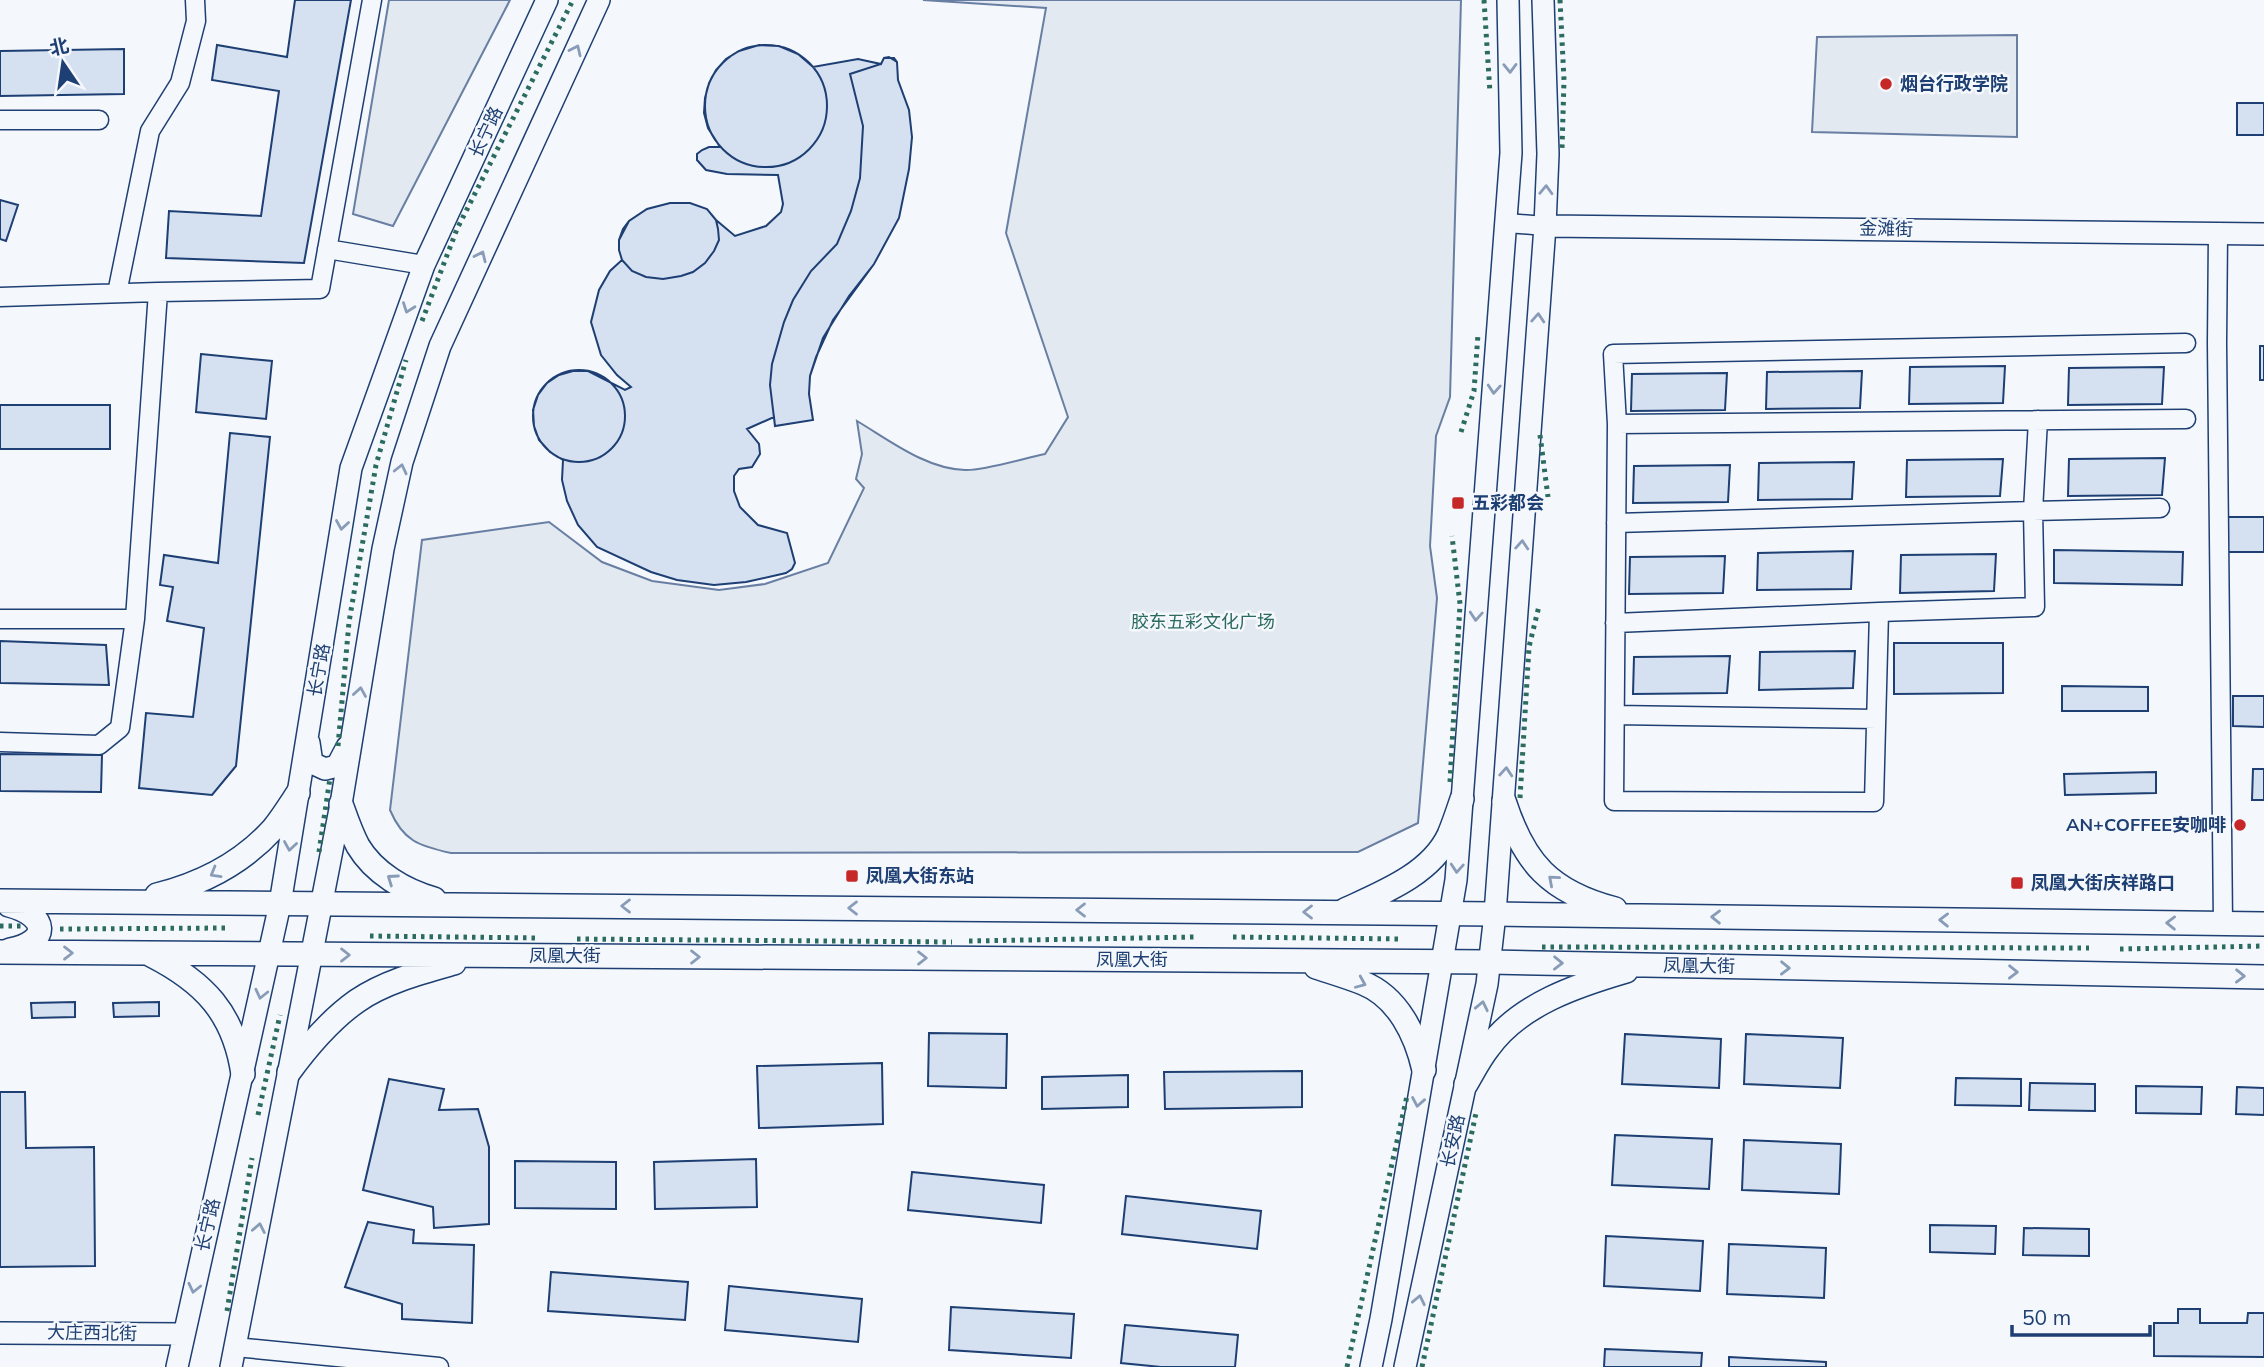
<svg xmlns="http://www.w3.org/2000/svg" width="2264" height="1367" viewBox="0 0 2264 1367" font-family="Mulish,'Noto Sans SC',sans-serif">
	<style>
		.green { fill: #e3e9f0; stroke: #687fa3; stroke-width: 2 }
		.building { fill: #d5e0f0; stroke: #1d3f73; stroke-width: 2 }
		.lines { fill: none; stroke-linecap: round; stroke-linejoin: round }
		.minor-casing { stroke: #1d3f73; stroke-width: 21 }
		.tertiary-casing { stroke: #1d3f73; stroke-width: 24 }
		.secondary-casing { stroke: #1d3f73; stroke-width: 26 }
		.minor { stroke: #f4f7fb; stroke-width: 18 }
		.tertiary { stroke: #f4f7fb; stroke-width: 21 }
		.secondary { stroke: #f4f7fb; stroke-width: 23 }
		.hedge { stroke: #2c6c60; stroke-width: 5; stroke-dasharray: 3.5 5; stroke-linecap: butt }
		.oneway { stroke: #889bb7 }
		.poi-dot { fill: #c62828; stroke: #f4f7fb; stroke-width: 2.5 }
		.labels { text-anchor: middle; stroke-width: 5; stroke-linejoin: round; paint-order: stroke }
		.poi-label { font-size: 18px; font-weight: bold; fill: #1d3f73; stroke: #f4f7fb; text-anchor: start }
		.street-label { font-size: 18px; fill: #1d3f73; stroke: #f4f7fb }
		.park-label { font-size: 18px; fill: #2c6c60; stroke: #f4f7fb }
	</style>
	<rect width="100%" height="100%" fill="#f4f7fb"/>
	<!-- green -->
	<path class="green" d="M389,0H510L393,226L353,214Z
		M923,0H1461L1450,397L1436,436L1430,546L1437,598L1418,823L1358,852L451,853C419,846 403,841 390,810L422,540L549,522L602,562L652,581L719,590L765,584L828,563L864,488L856,479L862,454L857,421C889,440 926,469 965,470C983,471 1025,458 1045,454L1068,417L1006,233L1046,8Z
		M2017,35V137L1812,132L1817,37Z"/>
	<!-- building -->
	<path class="building" d="M295,0H351L304,263L166,258L169,211L261,216L279,91L212,80L217,45L287,57Z
		M705 106a61 61 0 1 1 122 0a61 61 0 1 1-122 0Z
		M759,45L779,46L798,54L813,67L858,59L881,64L884,58H894L897,62L898,80L909,110L912,137L909,169L899,218L874,264L833,320L816,357L810,376L809,394L813,420L775,426L774,417L747,429L759,444L760,454L752,467L739,469L734,476V491L740,507L758,525L787,533L795,563L792,569L786,573L746,582L714,585L677,580L651,572L597,547L578,525L567,501L562,480L563,460L550,452L539,440L534,426L533,410L538,395L547,383L559,375L573,371H588L625,390L631,387L617,375L601,355L591,322L599,290L610,271L622,260L619,250V240L629,221L647,209L670,203H690L707,209L716,220L735,236L766,226L781,212L783,204L778,175L727,174L706,170L697,160V154L702,150L709,147H720L708,128L704,113L705,98L709,83L716,70L726,59L739,51Z
		M124,49V94L0,96V51Z
		M889,57L897,62L898,80L909,110L912,137L909,169L899,218L874,264L849,296L823,338L810,376L809,394L813,420L775,426L770,385L772,364L784,322L793,300L811,271L837,244L851,211L860,178L863,126L850,74L881,64L884,58Z
		M2237,103H2264V135H2237Z
		M0,200L18,205L6,241L0,239Z
		M670,203H690L707,209L716,220L718,229L719,240L714,251L705,263L693,272L681,276L663,279L646,277L632,271L622,260L619,250V240L623,229L629,221L647,209Z
		M2260,346H2264V380H2260Z
		M201,354L272,361L266,419L196,412Z
		M2005,366L2003,403L1909,404L1910,367Z
		M2164,367L2162,404L2068,405L2069,368Z
		M533 416a46 46 0 1 1 92 0a46 46 0 1 1-92 0Z
		M1862,371L1860,408L1766,409L1767,372Z
		M1727,373L1725,410L1631,411L1632,374Z
		M0,405H110V449H0Z
		M230,433L270,437L236,766L212,795L139,788L146,713L193,717L204,628L167,621L173,587L160,585L164,555L218,563Z
		M2165,458L2162,495L2068,496L2069,459Z
		M2003,459L2000,496L1906,497L1907,460Z
		M1854,462L1852,499L1758,500L1759,463Z
		M1730,465L1728,502L1633,503L1634,466Z
		M2223,517H2264V552H2224Z
		M2054,550L2183,552L2182,585L2054,583Z
		M1853,551L1851,589L1757,590L1758,553Z
		M1996,554L1994,591L1900,593L1901,555Z
		M1725,556L1723,593L1629,594L1630,557Z
		M0,641L106,645L109,685L0,683Z
		M1894,643H2003V693L1894,694Z
		M1855,651L1853,688L1759,690L1760,652Z
		M1730,656L1727,693L1633,694L1634,657Z
		M2062,686L2148,687V711H2062Z
		M2233,696H2264V727L2233,726Z
		M0,754L102,755L101,792L0,791Z
		M2253,769H2264V800H2252Z
		M2156,772V793L2065,795L2064,774Z
		M75,1002V1017L32,1018L31,1003Z
		M159,1002V1016L114,1017L113,1003Z
		M929,1033L1007,1034L1006,1088L928,1086Z
		M1625,1034L1721,1039L1719,1088L1622,1084Z
		M1746,1034L1843,1038L1840,1088L1744,1084Z
		M882,1063L883,1124L759,1128L757,1066Z
		M1302,1071V1107L1165,1109L1164,1072Z
		M1128,1075V1107L1042,1109V1077Z
		M1956,1078L2021,1079V1106L1955,1105Z
		M389,1079L444,1089L439,1110L478,1109L489,1147V1224L434,1228L433,1207L363,1190Z
		M2030,1083L2095,1084V1111L2029,1110Z
		M2136,1086L2202,1087L2201,1114L2136,1113Z
		M2237,1087L2264,1088V1115L2236,1114Z
		M0,1092H25L26,1148L94,1147L95,1266L0,1267Z
		M1615,1135L1712,1139L1709,1189L1612,1185Z
		M1744,1140L1841,1144L1839,1194L1742,1190Z
		M756,1159L757,1207L655,1209L654,1162Z
		M515,1161L616,1162V1209L515,1208Z
		M912,1172L1044,1185L1041,1223L908,1210Z
		M1126,1196L1261,1211L1257,1249L1122,1234Z
		M368,1222L414,1230L413,1243L474,1245L472,1323L402,1319V1304L345,1287Z
		M1930,1225L1996,1226L1995,1254L1930,1252Z
		M2024,1228L2089,1229V1256L2023,1255Z
		M1606,1236L1703,1241L1700,1291L1604,1286Z
		M1729,1244L1826,1248L1824,1298L1727,1294Z
		M551,1272L688,1282L685,1320L548,1311Z
		M729,1286L862,1299L858,1342L725,1330Z
		M951,1307L1074,1314L1071,1358L949,1350Z
		M2178,1309H2200V1323H2247L2248,1313H2264V1357L2154,1356V1323H2178Z
		M1125,1325L1238,1335L1235,1367H1161L1121,1363Z
		M1605,1349L1702,1353L1701,1367H1604Z
		M1729,1357L1826,1362V1367H1729Z"/>
	<g class="lines">
		<defs>
			<path id="minor" d="M0,120H99
				M1507,223L1545,226
				M2218,233L2217,343L2223,923
				M327,249L424,265
				M117,293L150,131L180,83L196,21L195,0
				M0,297L158,292
				M2186,343L1613,354L1617,424L2186,419
				M1617,424L1614,801L1874,802L1879,612L2035,607L2033,511L2160,508
				M1616,523L2033,511L2038,420
				M0,619H135L158,292L320,289L372,0
				M1615,623L1879,612
				M1615,715L1876,719
				M0,742L99,745L120,728L135,619
				M235,1347L439,1367"/>
			<path id="tertiary" d="M1545,226L2264,234
				M309,743L312,763L325,769L337,766L347,747
				M0,1333L184,1334
				M177,1367L280,904L351,468L424,265L547,0
				M231,1367L341,804L383,549L402,462L440,346L599,0
				M1371,1367L1381,1319L1456,880L1511,153L1508,0
				M1405,1367L1487,984L1495,914L1545,226L1548,154L1543,0"/>
			<path id="secondary" d="M1504,801C1524,863 1550,892 1615,909
				M341,804C346,818 351,833 358,846C374,873 405,891 434,899
				M157,895C201,884 242,863 273,829C282,818 290,805 298,793
				M0,901L1495,914L2264,924
				M9,905C48,915 51,942 10,950
				M1345,910C1382,893 1431,874 1449,835C1454,823 1458,811 1462,799
				M0,952L1490,962L2264,977
				M151,955C204,982 234,1013 243,1074
				M1316,967C1331,972 1348,977 1363,983C1398,997 1416,1035 1424,1070
				M289,1072C308,1046 330,1020 357,1001C384,982 422,972 454,963
				M1466,1084C1473,1072 1480,1058 1489,1047C1520,1004 1578,985 1626,971"/>
		</defs>
		<!-- minor casing -->
		<use href="#minor" class="minor-casing"/>
		<!-- tertiary casing -->
		<use href="#tertiary" class="tertiary-casing"/>
		<!-- secondary casing -->
		<use href="#secondary" class="secondary-casing"/>
		<!-- minor -->
		<use href="#minor" class="minor"/>
		<!-- tertiary -->
		<use href="#tertiary" class="tertiary"/>
		<!-- secondary -->
		<use href="#secondary" class="secondary"/>
		<!-- hedge -->
		<path class="hedge" d="M1484,0L1490,93
			M1560,0L1564,80L1562,149
			M422,321L457,229L573,0
			M1461,432L1474,391L1478,334
			M1540,435L1548,497
			M338,746L349,622L376,465L406,360
			M1450,782L1460,604L1452,536
			M1520,798L1529,647L1539,606
			M319,852L330,778
			M0,926H21
			M60,929L228,928
			M370,936L540,938
			M1233,937L1402,939
			M577,939L952,942
			M969,941L1196,937
			M1542,947L2089,948
			M2120,949L2264,946
			M258,1115L280,1015
			M227,1311L252,1158
			M1347,1367L1407,1096
			M1422,1367L1476,1113"/>
	</g>
	<!-- one-way arrows -->
	<defs><path id="oneway-chevron" d="M-2-3.5L2.5 0L-2 3.5" fill="none" stroke-width="1.6" stroke-linecap="round" stroke-linejoin="round" transform="scale(1.75)"/></defs>
	<g class="oneway">
		<use href="#oneway-chevron" transform="translate(576 50) rotate(-65)"/>
		<use href="#oneway-chevron" transform="translate(1510 68) rotate(89)"/>
		<use href="#oneway-chevron" transform="translate(1546 190) rotate(-88)"/>
		<use href="#oneway-chevron" transform="translate(481 256) rotate(-65)"/>
		<use href="#oneway-chevron" transform="translate(408 308) rotate(110)"/>
		<use href="#oneway-chevron" transform="translate(1538 318) rotate(-86)"/>
		<use href="#oneway-chevron" transform="translate(1494 389) rotate(94)"/>
		<use href="#oneway-chevron" transform="translate(401 469) rotate(-77)"/>
		<use href="#oneway-chevron" transform="translate(342 525) rotate(99)"/>
		<use href="#oneway-chevron" transform="translate(1522 545) rotate(-86)"/>
		<use href="#oneway-chevron" transform="translate(1476 616) rotate(94)"/>
		<use href="#oneway-chevron" transform="translate(360 692) rotate(-81)"/>
		<use href="#oneway-chevron" transform="translate(1506 772) rotate(-86)"/>
		<use href="#oneway-chevron" transform="translate(290 846) rotate(99)"/>
		<use href="#oneway-chevron" transform="translate(1457 868) rotate(94)"/>
		<use href="#oneway-chevron" transform="translate(215 873) rotate(150)"/>
		<use href="#oneway-chevron" transform="translate(392 879) rotate(-145)"/>
		<use href="#oneway-chevron" transform="translate(1553 880) rotate(-139)"/>
		<use href="#oneway-chevron" transform="translate(626 906) rotate(-180)"/>
		<use href="#oneway-chevron" transform="translate(853 908) rotate(-180)"/>
		<use href="#oneway-chevron" transform="translate(1081 910) rotate(-180)"/>
		<use href="#oneway-chevron" transform="translate(1308 912) rotate(-180)"/>
		<use href="#oneway-chevron" transform="translate(1716 917) rotate(-179)"/>
		<use href="#oneway-chevron" transform="translate(1944 920) rotate(-179)"/>
		<use href="#oneway-chevron" transform="translate(2171 923) rotate(-179)"/>
		<use href="#oneway-chevron" transform="translate(68 953)"/>
		<use href="#oneway-chevron" transform="translate(345 955)"/>
		<use href="#oneway-chevron" transform="translate(695 957)"/>
		<use href="#oneway-chevron" transform="translate(922 958)"/>
		<use href="#oneway-chevron" transform="translate(1558 963) rotate(1)"/>
		<use href="#oneway-chevron" transform="translate(1785 968) rotate(1)"/>
		<use href="#oneway-chevron" transform="translate(2013 972) rotate(1)"/>
		<use href="#oneway-chevron" transform="translate(2240 976) rotate(1)"/>
		<use href="#oneway-chevron" transform="translate(1361 983) rotate(23)"/>
		<use href="#oneway-chevron" transform="translate(261 994) rotate(103)"/>
		<use href="#oneway-chevron" transform="translate(1482 1006) rotate(-78)"/>
		<use href="#oneway-chevron" transform="translate(1418 1102) rotate(100)"/>
		<use href="#oneway-chevron" transform="translate(259 1228) rotate(-79)"/>
		<use href="#oneway-chevron" transform="translate(194 1288) rotate(103)"/>
		<use href="#oneway-chevron" transform="translate(1419 1300) rotate(-78)"/>
	</g>
	<!-- markers -->
	<g class="poi-dot">
		<circle cx="1886" cy="84" r="7"/>
		<rect x="1451" y="496" width="14" height="14" rx="3.5"/>
		<circle cx="2240" cy="825" r="7"/>
		<rect x="845" y="869" width="14" height="14" rx="3.5"/>
		<rect x="2010" y="876" width="14" height="14" rx="3.5"/>
	</g>
	<g class="labels">
		<!-- poi labels -->
		<g class="poi-label">
			<text x="1900" y="90">烟台行政学院</text>
			<text x="1472" y="509">五彩都会</text>
			<text x="2226" y="831" text-anchor="end">AN+COFFEE安咖啡</text>
			<text x="866" y="882">凤凰大街东站</text>
			<text x="2031" y="889">凤凰大街庆祥路口</text>
		</g>
		<!-- street labels -->
		<g class="street-label">
			<text transform="translate(486 132) rotate(-65)" y="6">长宁路</text>
			<text transform="translate(1886 229) rotate(1)" y="6">金滩街</text>
			<text transform="translate(319 670) rotate(-80)" y="6">长宁路</text>
			<text x="565" y="962">凤凰大街</text>
			<text x="1132" y="966">凤凰大街</text>
			<text transform="translate(1699 966) rotate(1)" y="6">凤凰大街</text>
			<text transform="translate(1453 1141) rotate(-78)" y="6">长安路</text>
			<text transform="translate(208 1225) rotate(-77)" y="6">长宁路</text>
			<text transform="translate(92 1333) rotate(1)" y="6">大庄西北街</text>
		</g>
		<!-- park labels -->
		<g class="park-label">
			<text x="1203" y="628">胶东五彩文化广场</text>
		</g>
	</g>
	<!-- north arrow -->
	<g transform="translate(63 63) rotate(347)" stroke="#f4f7fb" stroke-width="5" paint-order="stroke">
	<path d="M0-5L12 26L0 18L-12 26Z" fill="#1d3f73"/>
	<text y="-10" font-size="19" font-weight="bold" text-anchor="middle" fill="#1d3f73">北</text>
	</g>
	<!-- scale -->
	<path d="M2012 1325v10h138v-10" fill="none" stroke="#1d3f73" stroke-width="3.5"/>
	<text x="2022" y="1325" font-size="21" fill="#1d3f73" stroke="#f4f7fb" stroke-width="5" paint-order="stroke">50 m</text>
</svg>
